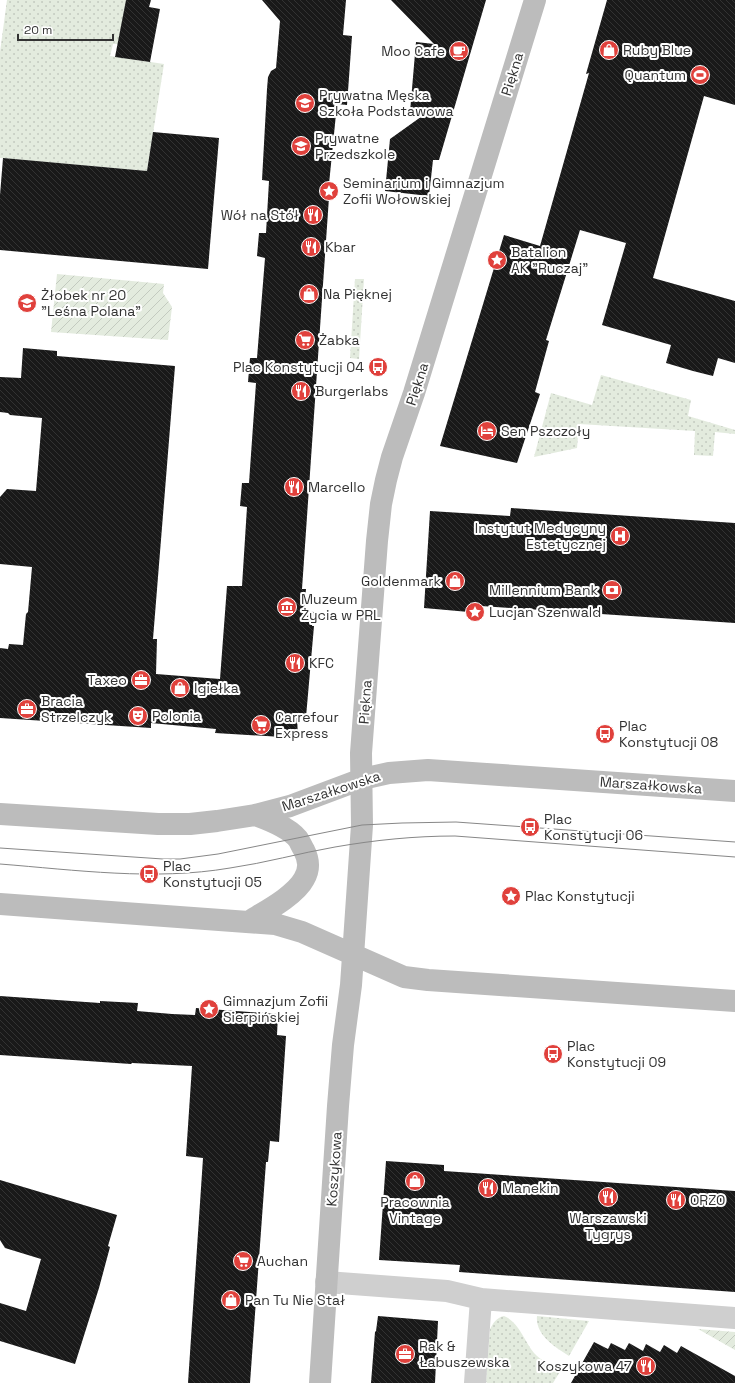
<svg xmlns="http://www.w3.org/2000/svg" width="735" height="1383" viewBox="0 0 735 1383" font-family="'Space Grotesk',sans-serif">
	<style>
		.grass { fill: url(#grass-dots) }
		.garden { fill: url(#garden-furrows) }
		.building { fill: url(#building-back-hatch) }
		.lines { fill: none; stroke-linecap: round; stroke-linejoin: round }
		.street { stroke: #cfcfcf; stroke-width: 22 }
		.secondary { stroke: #bcbcbc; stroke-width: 22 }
		.tram { stroke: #878787; stroke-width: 1 }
		.labels { text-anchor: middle; stroke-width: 4; stroke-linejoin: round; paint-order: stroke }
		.poi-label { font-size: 14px; fill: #323232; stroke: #fff; text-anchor: start }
		.street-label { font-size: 14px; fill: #323232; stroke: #fff }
	</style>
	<defs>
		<pattern id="grass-dots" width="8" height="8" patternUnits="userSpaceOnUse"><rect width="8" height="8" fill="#e3ebde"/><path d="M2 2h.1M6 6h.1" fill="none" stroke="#c3cabf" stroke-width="1.8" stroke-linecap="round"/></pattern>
		<pattern id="garden-furrows" width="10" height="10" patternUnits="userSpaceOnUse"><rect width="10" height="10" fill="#e3ebde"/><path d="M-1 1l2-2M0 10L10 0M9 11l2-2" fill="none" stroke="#c3cabf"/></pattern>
		<pattern id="building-back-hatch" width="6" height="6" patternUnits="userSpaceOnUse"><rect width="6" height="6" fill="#191919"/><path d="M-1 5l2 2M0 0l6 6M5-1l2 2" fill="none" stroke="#323232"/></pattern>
	</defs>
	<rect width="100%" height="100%" fill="#fff"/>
	<!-- grass -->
	<path class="grass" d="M7,0H126L118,44H113L110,56L164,64L147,171L0,158V52Z
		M355,279H364L359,359L350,358Z
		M601,375L691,400L688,416L735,430V434L715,432L713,456L694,455L695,431L579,424L577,448L534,457L551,393L592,405Z
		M504,1316C518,1321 525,1342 534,1353C541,1361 551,1365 561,1370L553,1383H487L486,1381L490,1329C494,1322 496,1318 504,1316Z
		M537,1316L589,1321L569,1356C555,1347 535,1335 537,1316Z"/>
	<!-- garden -->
	<path class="garden" d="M57,274L164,284L163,293L172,307L168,340L51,332Z
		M698,1329L735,1332V1350Z"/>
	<!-- building -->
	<path class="building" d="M126,0H151L149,7L160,9L150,62L115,57Z
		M262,0H346L343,35L352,36L347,105L337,104L329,184L330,183L302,589H306L304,611L314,612L312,626H314L306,717H297L298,738L215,733L216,729L151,723V728L0,718V648L8,649L9,644L23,645L26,614L28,612L32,567L0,564V497L7,489L36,491L42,418L10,415L8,413L0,412V377L21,378L23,348L57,351V356L175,366L153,639H157L156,674L220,679L227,586H242L247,507L240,506L242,483H249L256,383L248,382L250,358H257L265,258L257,256L259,233H266L269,181L262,180L267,89L268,77L271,71L276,68L280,21Z
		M391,0H486L439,160H433L429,196L385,191L390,139L425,114L410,112L416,42L434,44Z
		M607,0H735V105L704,96L653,278L735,301V363L718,358L713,376L693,371L666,363L671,345L602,325L626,243L580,230L546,340L549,341L535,392L540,394L517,463L440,446L504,235L540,246L589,73L586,74Z
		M153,132L219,138L208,269L0,250V195L3,158L147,171Z
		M511,508L735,523V623L481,606L480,613L424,608L430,511L510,516Z
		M0,996L100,1003V1001L138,1003L137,1011L172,1014L195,1015L196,1008L278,1014L277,1035L286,1036L279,1142L270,1141L268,1162H266L250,1383H188L203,1158L186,1156L192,1066L132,1063L131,1064L0,1055Z
		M386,1161L444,1165V1171L735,1191V1292L459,1272L460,1265L379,1260Z
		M0,1180L117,1215L108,1246L110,1247L99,1288L75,1364L0,1341V1303L26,1311L41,1259L5,1248L0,1240Z
		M378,1316L438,1321L435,1383H371L375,1332L376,1331Z
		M594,1342L608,1349L611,1343L625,1350L629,1343L643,1351L646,1344L660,1352L664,1345L677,1353L681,1346L735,1376V1383H571Z"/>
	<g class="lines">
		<!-- street -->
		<path class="street" d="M326,1282L447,1291L481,1299L735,1318
			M475,1383L481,1299"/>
		<!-- secondary -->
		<path class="secondary" d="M0,814L158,824H190L217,821L255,815L290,806L362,779L389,773L428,770L735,791
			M0,904L275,924L302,932L404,977L428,980L735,1001
			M248,922C264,912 295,896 304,879C310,869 309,860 304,850C302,847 300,842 298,839C288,827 269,820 255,815
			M320,1383L338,1106L343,1045L351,985L362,825L361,753L377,541L381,504L386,480L392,457L414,393L535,0"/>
		<!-- tram -->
		<path class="tram" d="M0,848L163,859H180L218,854L362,825L402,823L456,822L735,842
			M0,864C76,870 154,881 230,868C265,863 300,853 335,847C375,840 415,836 455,836L735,857"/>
	</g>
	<!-- icons -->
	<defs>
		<symbol id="shop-disc" viewBox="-11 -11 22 22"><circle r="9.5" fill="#e0413c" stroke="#fff"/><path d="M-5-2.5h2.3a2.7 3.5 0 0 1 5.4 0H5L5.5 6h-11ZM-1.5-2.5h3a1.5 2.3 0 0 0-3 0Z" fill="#fff"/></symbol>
		<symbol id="cafe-disc" viewBox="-11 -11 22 22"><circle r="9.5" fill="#e0413c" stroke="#fff"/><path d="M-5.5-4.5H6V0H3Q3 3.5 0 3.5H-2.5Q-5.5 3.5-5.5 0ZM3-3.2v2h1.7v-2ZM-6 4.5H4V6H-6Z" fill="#fff"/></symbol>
		<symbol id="stadium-disc" viewBox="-11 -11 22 22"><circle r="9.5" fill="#e0413c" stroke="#fff"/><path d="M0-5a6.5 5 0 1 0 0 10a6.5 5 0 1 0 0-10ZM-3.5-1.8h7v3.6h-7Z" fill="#fff"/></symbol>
		<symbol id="school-disc" viewBox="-11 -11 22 22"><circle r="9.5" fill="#e0413c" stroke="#fff"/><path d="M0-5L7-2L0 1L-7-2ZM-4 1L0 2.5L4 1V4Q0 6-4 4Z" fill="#fff"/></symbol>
		<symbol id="sight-disc" viewBox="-11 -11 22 22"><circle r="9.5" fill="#e0413c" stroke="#fff"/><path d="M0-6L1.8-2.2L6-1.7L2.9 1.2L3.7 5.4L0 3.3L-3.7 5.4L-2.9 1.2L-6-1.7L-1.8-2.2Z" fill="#fff"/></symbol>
		<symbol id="restaurant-disc" viewBox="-11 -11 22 22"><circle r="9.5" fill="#e0413c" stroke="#fff"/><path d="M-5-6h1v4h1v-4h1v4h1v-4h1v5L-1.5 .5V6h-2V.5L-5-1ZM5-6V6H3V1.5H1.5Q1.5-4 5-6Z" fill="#fff"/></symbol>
		<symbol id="supermarket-disc" viewBox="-11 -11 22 22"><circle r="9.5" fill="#e0413c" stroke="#fff"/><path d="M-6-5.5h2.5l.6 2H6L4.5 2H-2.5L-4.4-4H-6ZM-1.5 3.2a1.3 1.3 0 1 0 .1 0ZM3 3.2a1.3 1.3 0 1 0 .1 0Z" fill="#fff"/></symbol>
		<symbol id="bus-disc" viewBox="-11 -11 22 22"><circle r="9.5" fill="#e0413c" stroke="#fff"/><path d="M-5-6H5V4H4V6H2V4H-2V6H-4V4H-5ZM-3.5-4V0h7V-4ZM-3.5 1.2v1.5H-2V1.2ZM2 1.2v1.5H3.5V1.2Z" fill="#fff"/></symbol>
		<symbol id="hotel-disc" viewBox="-11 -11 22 22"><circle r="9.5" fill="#e0413c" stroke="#fff"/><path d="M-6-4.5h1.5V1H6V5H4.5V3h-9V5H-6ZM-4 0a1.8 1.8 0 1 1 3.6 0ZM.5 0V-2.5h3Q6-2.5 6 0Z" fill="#fff"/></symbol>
		<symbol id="hospital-disc" viewBox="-11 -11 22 22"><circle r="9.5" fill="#e0413c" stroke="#fff"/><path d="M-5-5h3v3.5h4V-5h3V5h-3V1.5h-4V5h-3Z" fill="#fff"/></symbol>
		<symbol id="bank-disc" viewBox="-11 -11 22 22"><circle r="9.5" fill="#e0413c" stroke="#fff"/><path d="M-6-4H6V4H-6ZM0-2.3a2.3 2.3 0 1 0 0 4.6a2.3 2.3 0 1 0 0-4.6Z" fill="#fff"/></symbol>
		<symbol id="museum-disc" viewBox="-11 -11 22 22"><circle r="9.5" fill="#e0413c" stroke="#fff"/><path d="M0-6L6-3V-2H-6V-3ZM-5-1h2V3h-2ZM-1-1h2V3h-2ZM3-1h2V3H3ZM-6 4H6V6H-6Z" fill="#fff"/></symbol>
		<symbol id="office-disc" viewBox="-11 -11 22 22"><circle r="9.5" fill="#e0413c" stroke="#fff"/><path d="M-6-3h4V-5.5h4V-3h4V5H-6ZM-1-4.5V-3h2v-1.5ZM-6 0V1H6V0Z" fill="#fff"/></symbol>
		<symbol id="theatre-disc" viewBox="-11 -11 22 22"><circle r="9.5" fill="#e0413c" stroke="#fff"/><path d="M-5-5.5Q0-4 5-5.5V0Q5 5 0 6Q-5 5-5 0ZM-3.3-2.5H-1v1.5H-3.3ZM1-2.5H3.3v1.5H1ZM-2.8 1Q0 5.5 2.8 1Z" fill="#fff"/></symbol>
	</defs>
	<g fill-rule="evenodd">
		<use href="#shop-disc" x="598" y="39" width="22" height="22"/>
		<use href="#cafe-disc" x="448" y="40" width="22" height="22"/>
		<use href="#stadium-disc" x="689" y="64" width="22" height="22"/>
		<use href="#school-disc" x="294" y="92" width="22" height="22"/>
		<use href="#school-disc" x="290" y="135" width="22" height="22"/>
		<use href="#sight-disc" x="318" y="180" width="22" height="22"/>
		<use href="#restaurant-disc" x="302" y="204" width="22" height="22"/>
		<use href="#restaurant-disc" x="300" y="236" width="22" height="22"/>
		<use href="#sight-disc" x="486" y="249" width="22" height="22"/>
		<use href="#shop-disc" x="298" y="283" width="22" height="22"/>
		<use href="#school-disc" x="16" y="292" width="22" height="22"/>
		<use href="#supermarket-disc" x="294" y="329" width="22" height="22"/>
		<use href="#bus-disc" x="367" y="356" width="22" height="22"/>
		<use href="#restaurant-disc" x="290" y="380" width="22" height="22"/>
		<use href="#hotel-disc" x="476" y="420" width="22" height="22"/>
		<use href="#restaurant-disc" x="283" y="476" width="22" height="22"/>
		<use href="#hospital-disc" x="609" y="525" width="22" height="22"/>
		<use href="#shop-disc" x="444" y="570" width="22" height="22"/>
		<use href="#bank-disc" x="601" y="579" width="22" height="22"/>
		<use href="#museum-disc" x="276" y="596" width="22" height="22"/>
		<use href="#sight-disc" x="464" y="601" width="22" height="22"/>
		<use href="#restaurant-disc" x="284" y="652" width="22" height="22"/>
		<use href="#office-disc" x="130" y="669" width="22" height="22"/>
		<use href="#shop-disc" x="169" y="677" width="22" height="22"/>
		<use href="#office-disc" x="16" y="698" width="22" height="22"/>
		<use href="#theatre-disc" x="127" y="705" width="22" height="22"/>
		<use href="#supermarket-disc" x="250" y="714" width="22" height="22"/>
		<use href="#bus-disc" x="594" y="723" width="22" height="22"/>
		<use href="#bus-disc" x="519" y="816" width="22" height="22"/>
		<use href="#bus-disc" x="138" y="863" width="22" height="22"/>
		<use href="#sight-disc" x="500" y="885" width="22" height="22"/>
		<use href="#sight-disc" x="198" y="998" width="22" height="22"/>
		<use href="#bus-disc" x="542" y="1043" width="22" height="22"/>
		<use href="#shop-disc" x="404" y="1170" width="22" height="22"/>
		<use href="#restaurant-disc" x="477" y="1177" width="22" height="22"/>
		<use href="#restaurant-disc" x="597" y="1186" width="22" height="22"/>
		<use href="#restaurant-disc" x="665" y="1189" width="22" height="22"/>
		<use href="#supermarket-disc" x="232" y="1250" width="22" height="22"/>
		<use href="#shop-disc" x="220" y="1289" width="22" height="22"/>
		<use href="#office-disc" x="394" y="1343" width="22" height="22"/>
		<use href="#restaurant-disc" x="635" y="1355" width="22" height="22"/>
	</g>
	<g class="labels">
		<!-- poi labels -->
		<g class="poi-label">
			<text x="623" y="55">Ruby Blue</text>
			<text x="445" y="56" text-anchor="end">Moo Cafe</text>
			<text x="686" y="80" text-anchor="end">Quantum</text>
			<text x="319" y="100">Prywatna Męska<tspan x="319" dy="16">Szkoła Podstawowa</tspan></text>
			<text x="315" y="143">Prywatne<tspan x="315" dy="16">Przedszkole</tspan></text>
			<text x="343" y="188">Seminarium i Gimnazjum<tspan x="343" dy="16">Zofii Wołowskiej</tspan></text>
			<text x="299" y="220" text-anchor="end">Wół na Stół</text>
			<text x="325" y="252">Kbar</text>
			<text x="511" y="257">Batalion<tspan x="511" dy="16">AK "Ruczaj"</tspan></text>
			<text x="323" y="299">Na Pięknej</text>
			<text x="41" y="300">Żłobek nr 20<tspan x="41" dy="16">"Leśna Polana"</tspan></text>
			<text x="319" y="345">Żabka</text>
			<text x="364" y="372" text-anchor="end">Plac Konstytucji 04</text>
			<text x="315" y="396">Burgerlabs</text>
			<text x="501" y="436">Sen Pszczoły</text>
			<text x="308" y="492">Marcello</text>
			<text x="606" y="533" text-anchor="end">Instytut Medycyny<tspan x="606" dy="16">Estetycznej</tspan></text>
			<text x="441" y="586" text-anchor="end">Goldenmark</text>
			<text x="598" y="595" text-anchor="end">Millennium Bank</text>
			<text x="301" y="604">Muzeum<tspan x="301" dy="16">Życia w PRL</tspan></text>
			<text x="489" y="617">Lucjan Szenwald</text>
			<text x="309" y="668">KFC</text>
			<text x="127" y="685" text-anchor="end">Taxeo</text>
			<text x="194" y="693">Igiełka</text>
			<text x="41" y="706">Bracia<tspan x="41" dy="16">Strzelczyk</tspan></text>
			<text x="152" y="721">Polonia</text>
			<text x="275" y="722">Carrefour<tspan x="275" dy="16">Express</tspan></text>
			<text x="619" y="731">Plac<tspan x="619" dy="16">Konstytucji 08</tspan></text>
			<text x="544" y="824">Plac<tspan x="544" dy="16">Konstytucji 06</tspan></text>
			<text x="163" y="871">Plac<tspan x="163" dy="16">Konstytucji 05</tspan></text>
			<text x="525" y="901">Plac Konstytucji</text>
			<text x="223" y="1006">Gimnazjum Zofii<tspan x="223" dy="16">Sierpińskiej</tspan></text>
			<text x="567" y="1051">Plac<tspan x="567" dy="16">Konstytucji 09</tspan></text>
			<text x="502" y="1193">Manekin</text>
			<text x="690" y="1205">ORZO</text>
			<text x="415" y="1207" text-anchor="middle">Pracownia<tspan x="415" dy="16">Vintage</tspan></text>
			<text x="608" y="1223" text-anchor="middle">Warszawski<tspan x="608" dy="16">Tygrys</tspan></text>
			<text x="257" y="1266">Auchan</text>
			<text x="245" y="1305">Pan Tu Nie Stał</text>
			<text x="419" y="1351">Rak &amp;<tspan x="419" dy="16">Łabuszewska</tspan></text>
			<text x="632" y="1371" text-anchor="end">Koszykowa 47</text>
		</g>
		<!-- street labels -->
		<g class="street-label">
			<text transform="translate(512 74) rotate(-73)" y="5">Piękna</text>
			<text transform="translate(417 384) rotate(-72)" y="5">Piękna</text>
			<text transform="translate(365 702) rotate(-86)" y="5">Piękna</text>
			<text transform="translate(651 785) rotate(4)" y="5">Marszałkowska</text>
			<text transform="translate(331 791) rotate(-18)" y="5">Marszałkowska</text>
			<text transform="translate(334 1169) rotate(-86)" y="5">Koszykowa</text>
		</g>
	</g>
	<!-- scale -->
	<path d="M18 34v6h95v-6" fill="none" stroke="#323232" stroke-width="2"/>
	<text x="24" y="34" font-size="12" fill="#323232" stroke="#ffffff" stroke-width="3" paint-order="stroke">20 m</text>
</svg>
